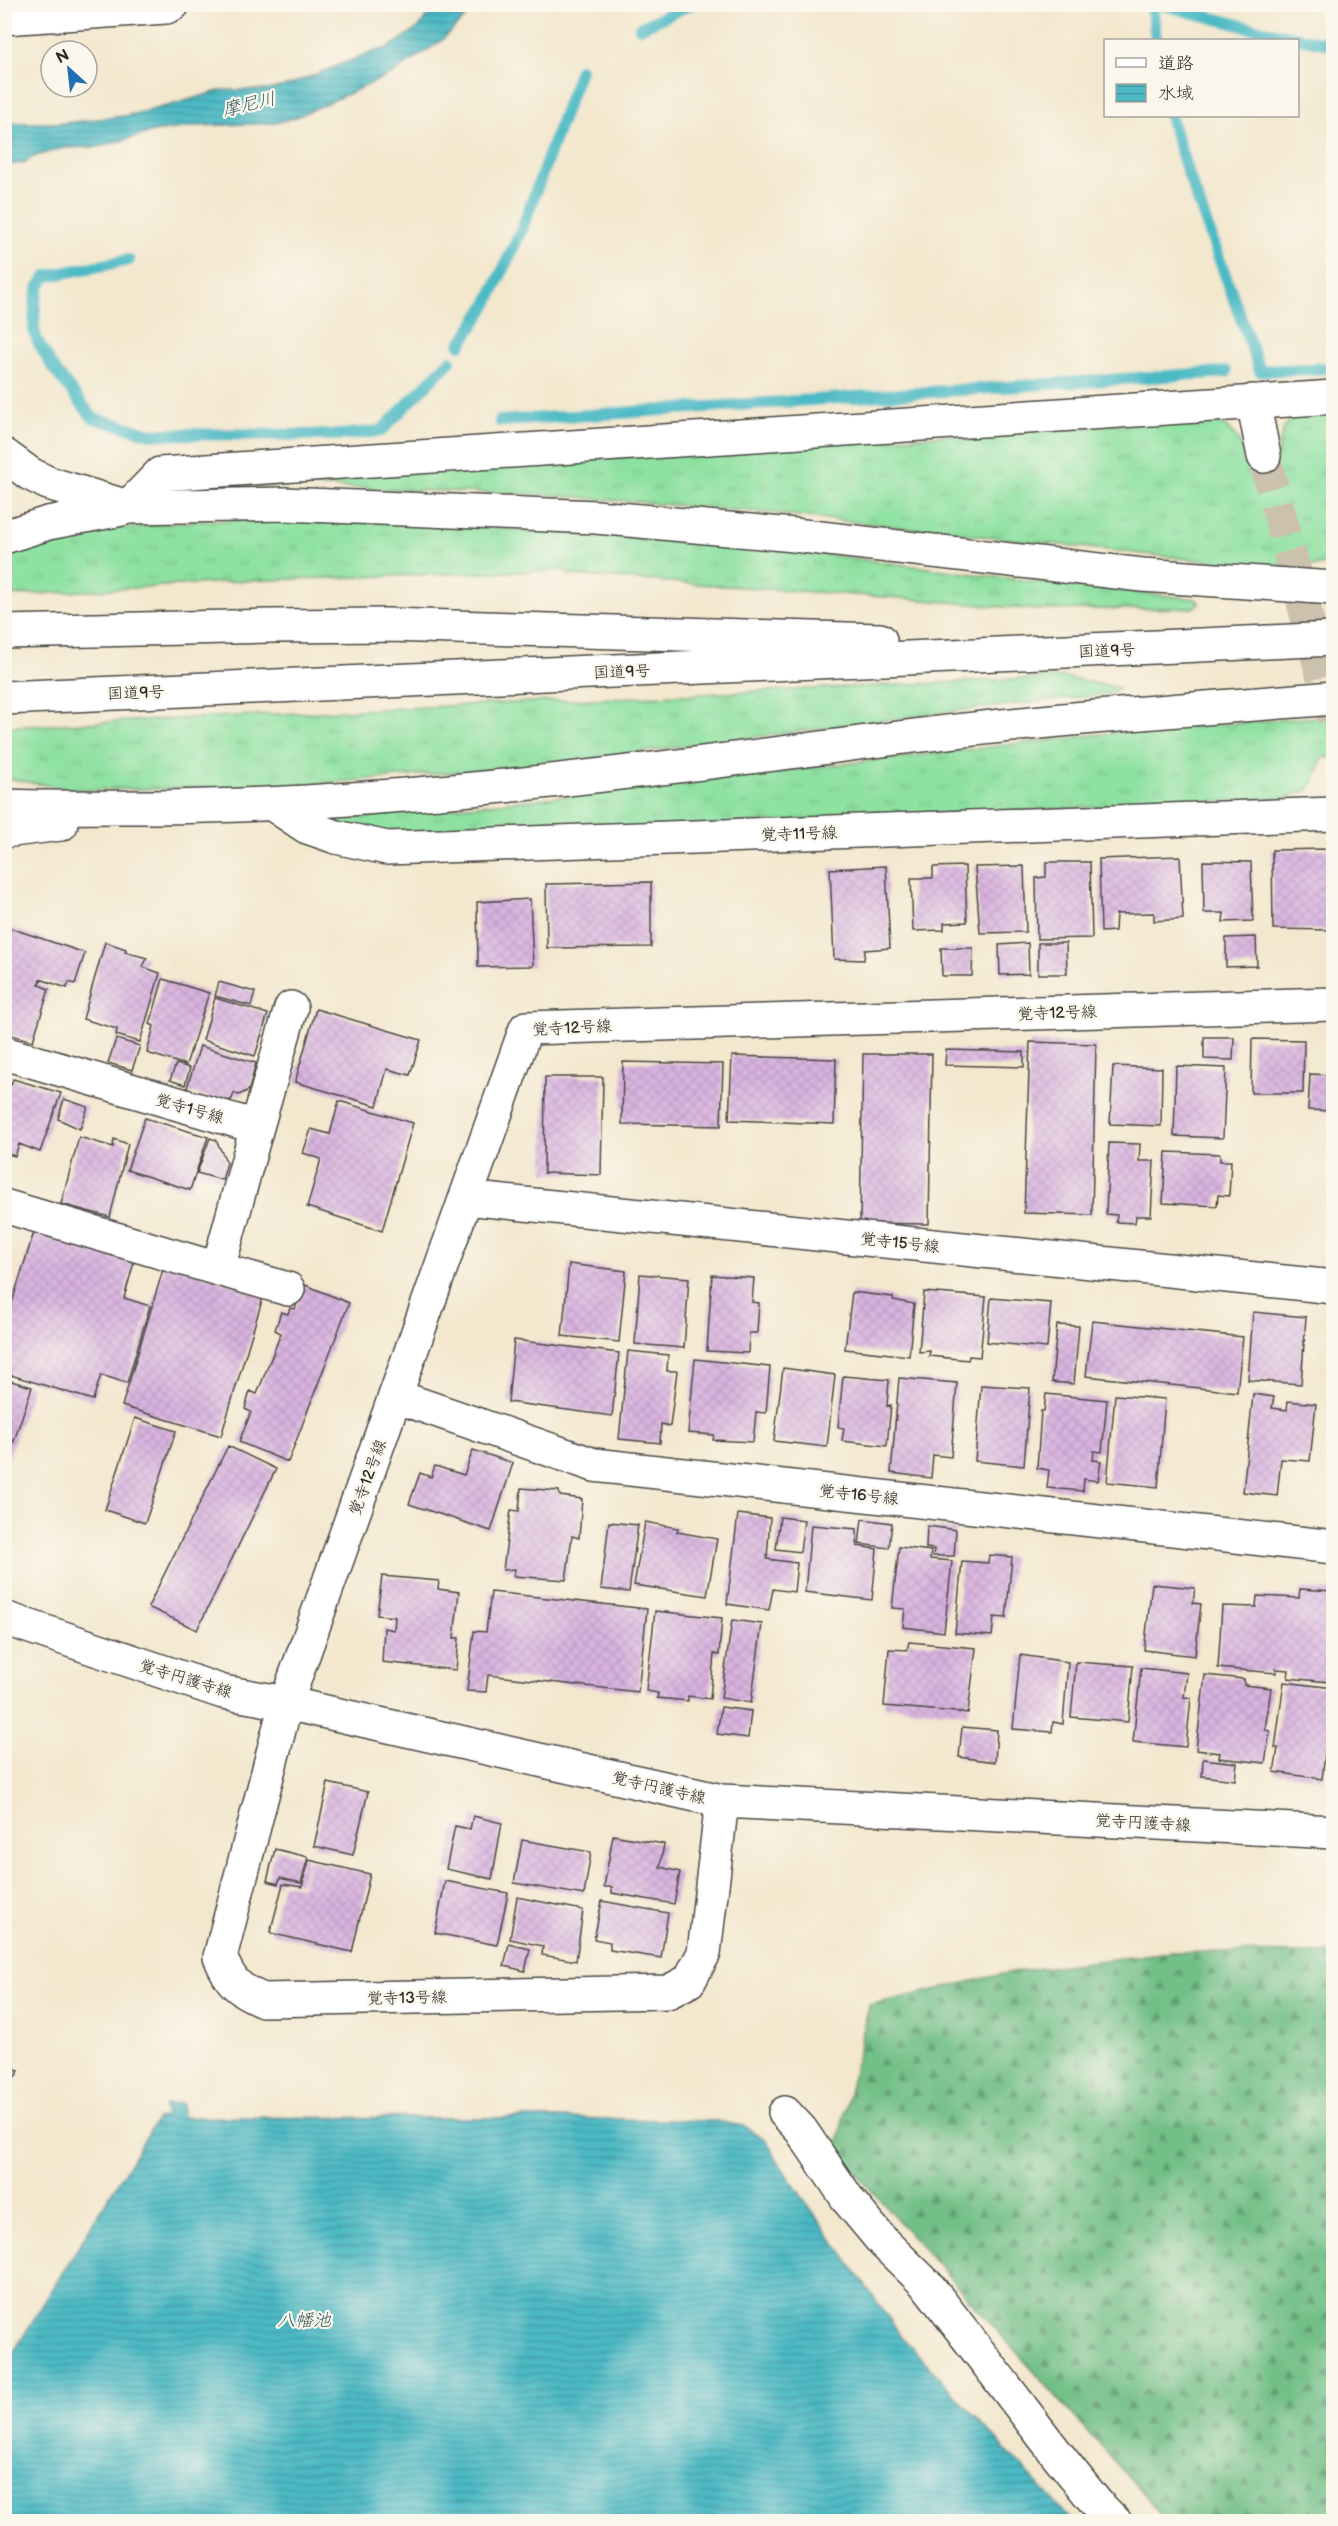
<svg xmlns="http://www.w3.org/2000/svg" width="1338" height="2526" viewBox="0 0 1338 2526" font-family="'Balsamiq Sans','Klee One',sans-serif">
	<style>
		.grass { fill: url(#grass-tufts); stroke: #5c8666; stroke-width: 1.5 }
		.forest { fill: url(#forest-firs); stroke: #4e7559; stroke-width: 1.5 }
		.water { fill: url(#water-rules); stroke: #3c7278; stroke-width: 1.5 }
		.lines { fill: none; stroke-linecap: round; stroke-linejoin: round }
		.stream { stroke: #4cbac5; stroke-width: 12 }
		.building { fill: url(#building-cross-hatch) }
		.minor-tunnel { stroke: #cbc1ad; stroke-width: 33; stroke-dasharray: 33 16; stroke-linecap: butt }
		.minor-casing { stroke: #494743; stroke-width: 36 }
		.major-casing { stroke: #494743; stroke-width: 36 }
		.highway-casing { stroke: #494743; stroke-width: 36 }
		.minor { stroke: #fff; stroke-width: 33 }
		.major { stroke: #fff; stroke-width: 33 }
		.highway { stroke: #fff; stroke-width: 33 }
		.labels { text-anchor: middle; stroke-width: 4.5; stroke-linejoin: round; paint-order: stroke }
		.street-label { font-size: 16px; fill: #2b2b2b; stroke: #fbf7ec }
		.water-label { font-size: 18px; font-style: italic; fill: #375d61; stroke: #fbf7ec }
	</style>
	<defs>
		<pattern id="grass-tufts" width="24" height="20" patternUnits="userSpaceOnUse" patternTransform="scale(1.5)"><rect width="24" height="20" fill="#8ee1a1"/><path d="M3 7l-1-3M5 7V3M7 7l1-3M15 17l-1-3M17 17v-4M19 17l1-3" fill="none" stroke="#7bc18b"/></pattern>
		<pattern id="forest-firs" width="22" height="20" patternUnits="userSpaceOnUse" patternTransform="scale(1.5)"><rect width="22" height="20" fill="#72bf87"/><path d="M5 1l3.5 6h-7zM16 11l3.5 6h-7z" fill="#5e9b6f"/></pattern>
		<pattern id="water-rules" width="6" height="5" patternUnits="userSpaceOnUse" patternTransform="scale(1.5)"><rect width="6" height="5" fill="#4cbac5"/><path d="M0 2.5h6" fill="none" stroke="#3f97a0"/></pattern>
		<pattern id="building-cross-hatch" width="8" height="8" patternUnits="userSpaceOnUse" patternTransform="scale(1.5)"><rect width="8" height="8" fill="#d9b4e0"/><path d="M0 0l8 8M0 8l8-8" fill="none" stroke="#ba9bc0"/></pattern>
	</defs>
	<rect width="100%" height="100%" fill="#fbf7ec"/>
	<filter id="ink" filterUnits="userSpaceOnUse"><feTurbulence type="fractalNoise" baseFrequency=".0167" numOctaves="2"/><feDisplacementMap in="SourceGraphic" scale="12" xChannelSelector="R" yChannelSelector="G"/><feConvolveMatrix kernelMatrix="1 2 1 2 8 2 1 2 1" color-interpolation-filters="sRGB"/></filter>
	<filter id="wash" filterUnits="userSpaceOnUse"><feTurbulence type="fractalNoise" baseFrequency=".008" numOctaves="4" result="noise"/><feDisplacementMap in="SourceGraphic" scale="24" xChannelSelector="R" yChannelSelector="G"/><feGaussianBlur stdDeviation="1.35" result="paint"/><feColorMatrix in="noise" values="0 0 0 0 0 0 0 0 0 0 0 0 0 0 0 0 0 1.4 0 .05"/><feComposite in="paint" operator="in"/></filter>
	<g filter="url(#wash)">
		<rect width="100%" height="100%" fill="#f3e7ce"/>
		<!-- grass -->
		<path class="grass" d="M1333,410V566L1234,564L772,513L550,495L303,486L203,488L183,485L1206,418C1229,425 1239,436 1246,458H1277C1280,442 1282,420 1299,412C1308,408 1324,411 1333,410Z
			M311,519L480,527L790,550L1004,578L1196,599L1199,603L1193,608L1040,610L899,598L570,575L565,570L242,581L5,596V554L70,536L115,529L199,521Z
			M1063,677L1119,688L1114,693L931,714L543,765L276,787L75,790L5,778L4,727Z
			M1333,716V757L1323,758L1310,789L1286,798L386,840L329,826L341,819L587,794L1128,731Z"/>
		<!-- forest -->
		<path class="forest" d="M1169,1952L1333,1953V2521H1168L836,2151L869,2005L1011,1972Z"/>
		<!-- water -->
		<path class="water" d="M437,4L493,5L469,14L441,41L392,74L294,118L274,123L197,126L153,132L98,147L64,148L35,156L24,163L5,165V123H62L125,116L171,105L222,90H268L292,84L369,53L388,48L419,27Z
			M182,2103V2117L557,2118L716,2121L744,2126L765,2139L786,2174L903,2338L1072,2521H5V2366L157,2119L166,2116L165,2105Z"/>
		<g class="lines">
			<!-- stream -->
			<path class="stream" d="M1152,4L1156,40
				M1159,4L1259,30L1334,45
				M640,28L691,4
				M1170,116L1187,170L1260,371L1334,368
				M129,260L47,276L39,286L35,302L34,329L37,340L53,368L93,418L151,434L340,435L381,431L450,361
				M460,345L487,304L522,229L580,70
				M500,421L1226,372"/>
		</g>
		<g id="blocks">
			<!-- building -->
			<path class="building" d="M1329,849L1332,930L1273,929L1272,850Z
				M1180,856L1183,919L1154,921V913L1116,914L1115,931L1101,932L1099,859Z
				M1203,861L1251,862L1253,921L1223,922L1224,913H1204Z
				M1046,862H1090L1092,938L1037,939L1036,878L1046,877Z
				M886,866L890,948L865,950L864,960L834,959L830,869Z
				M965,866L967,922L944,923V930L913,931L911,878H933V867Z
				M1024,866L1026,932L980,933L975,867Z
				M651,882V947L547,948L546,884Z
				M530,899L533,966L478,967L477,902Z
				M4,926L85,953L75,984L69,982L67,988L40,979L39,985L49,989L33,1041L4,1033Z
				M1256,937L1257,966L1226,967V938Z
				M105,942L126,949L125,952L147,958L143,967L160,973L140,1042L116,1035L117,1029L83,1019Z
				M1028,943L1029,974L1000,975L999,945Z
				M1038,943H1066L1067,974H1038Z
				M941,948H973L972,976H942Z
				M163,979L209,993L186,1065L147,1053L154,1026L150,1024Z
				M219,982L255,992L251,1006L215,996Z
				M215,998L268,1014L255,1056L203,1040Z
				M316,1009L421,1040L410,1075L387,1069L377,1106L295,1082Z
				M1204,1037H1234L1233,1060L1204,1059Z
				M116,1039L140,1046L132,1070L108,1063Z
				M1252,1039L1304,1040L1303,1093H1251Z
				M1030,1042L1096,1044L1092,1215L1024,1213Z
				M200,1046L256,1063L249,1090L239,1095L234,1093L232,1099L225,1103L186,1091Z
				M946,1050L1024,1052V1067L945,1065Z
				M863,1054H932L929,1224L860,1223Z
				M732,1056L836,1059L834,1124L729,1120Z
				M623,1062L723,1064L721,1126L622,1124Z
				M176,1064L190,1068L185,1085L170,1080Z
				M1113,1066L1162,1068L1161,1126L1110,1124Z
				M1176,1066L1226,1068L1223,1138L1174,1136Z
				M1310,1074L1334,1075V1111L1308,1110Z
				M545,1077H603L601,1175L544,1173Z
				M13,1079L61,1093L40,1152L19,1144L15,1156L4,1153V1083L11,1085Z
				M64,1099L88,1107L80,1129L58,1119Z
				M339,1101L413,1123L382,1231L307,1207L321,1159L303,1153L311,1129L330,1134Z
				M145,1118L208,1137L190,1190L127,1170Z
				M79,1137L113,1147L114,1139L128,1144L110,1217L61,1204Z
				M210,1138L216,1140L227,1163L222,1180L197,1173Z
				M1109,1143L1140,1144L1139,1161H1154L1151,1216H1136L1135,1223L1116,1222L1117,1215L1106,1214Z
				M1166,1152L1220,1154V1161H1231L1229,1196L1218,1195L1217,1206L1163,1203Z
				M35,1229L136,1255L124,1298L150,1306L127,1383L101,1375L93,1400L4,1373V1328Z
				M165,1263L264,1294L221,1436L122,1406Z
				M569,1264L626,1271L619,1342L562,1336Z
				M640,1274L689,1278L684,1348L635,1344Z
				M712,1275L754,1278L752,1302L759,1303L757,1333H749L748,1353L707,1351Z
				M303,1284L349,1303L288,1462L239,1442L251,1412L245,1409L250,1391L257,1394L281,1333L275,1330L281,1312L288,1314L290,1308L295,1309Z
				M852,1292L893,1297V1300L914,1304L909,1356L845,1349Z
				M924,1292L986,1297L980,1357L969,1356L968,1360L929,1356L930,1351L919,1352Z
				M991,1298L1051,1303L1047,1348L987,1342Z
				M1253,1312L1306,1317L1301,1384L1248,1380Z
				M1092,1321L1243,1337L1237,1392L1086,1376Z
				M1057,1325L1079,1326L1074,1384L1052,1382Z
				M514,1340L619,1353L612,1416L508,1402Z
				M628,1351L668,1355L667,1371H677L670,1426L661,1424L660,1443L619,1439Z
				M695,1359L770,1367L766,1413L756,1412L753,1442L713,1440L714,1435L688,1433Z
				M783,1368L835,1375L827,1447L774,1441Z
				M843,1376L889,1380L887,1406L891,1405L887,1446L842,1441L844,1428L838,1427Z
				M899,1378L957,1383L951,1457L933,1455L931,1478L891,1473Z
				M4,1379L32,1387L5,1468H4Z
				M981,1385L1030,1388L1024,1466L975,1461Z
				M1046,1394L1107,1400L1102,1452L1094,1451L1093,1460L1101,1461L1098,1481L1084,1479L1083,1491L1047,1488L1049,1470L1037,1468L1041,1411H1044Z
				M1253,1394L1274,1397L1272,1408L1287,1410L1288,1401L1316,1404L1310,1461L1281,1459L1277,1496L1243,1492Z
				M1115,1395L1165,1399L1158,1487L1107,1482Z
				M135,1418L176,1431L145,1523L105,1510Z
				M228,1446L276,1469L197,1630L148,1607Z
				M473,1450L513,1463L491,1531L409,1504L420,1473L431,1477L435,1466L464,1475Z
				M521,1488L559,1491L560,1496L582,1499L579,1538L572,1536L566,1580L513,1576L515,1569L503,1570L511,1510L519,1511Z
				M738,1514L770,1518L767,1559L797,1563L794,1592L773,1589L769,1610L727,1604Z
				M780,1517L804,1520L800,1552L776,1549Z
				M862,1519L892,1523L889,1548L859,1544Z
				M609,1522L638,1525L629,1592L601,1589Z
				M645,1522L678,1528L677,1532L717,1539L707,1596L634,1585Z
				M811,1525L857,1529V1546L877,1549L872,1600L805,1592Z
				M927,1526L956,1530L954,1556H933L934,1549L926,1548Z
				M899,1547L931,1551L930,1559L952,1561L944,1632L903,1627L905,1609L892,1608Z
				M989,1555L1012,1557L1006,1618L994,1617L992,1636L955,1633L962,1561L988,1563Z
				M382,1576L439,1581L438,1589L459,1592L454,1638H459L456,1670L382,1662L384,1628L394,1630L395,1617L377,1615Z
				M1152,1584L1195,1588L1193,1603L1201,1604L1195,1656L1144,1650Z
				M1300,1589L1334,1591L1329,1682L1288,1678L1289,1670L1276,1669V1673L1218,1668L1222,1606L1256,1607L1257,1596L1299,1598Z
				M491,1592L647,1609L638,1692L488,1675L486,1692L467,1691L474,1631L486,1632Z
				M655,1611L722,1618L719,1655L714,1654L710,1699L688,1696V1701L657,1698L658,1693L646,1691Z
				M732,1620L762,1624L751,1703L721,1698Z
				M909,1642L976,1648L968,1713L884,1706L889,1649L907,1650Z
				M1020,1655L1068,1662L1063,1724L1053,1722L1052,1732L1013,1729Z
				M1076,1662L1133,1666L1128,1722L1071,1717Z
				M1141,1668L1187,1673L1184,1697L1191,1698L1186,1747L1133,1742Z
				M1205,1675L1244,1679V1685L1271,1688L1265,1730L1270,1731L1265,1763L1219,1758L1220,1753L1196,1750Z
				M1284,1682L1334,1688L1331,1754H1325L1322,1779L1274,1772L1278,1748H1275Z
				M721,1707L751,1711L748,1738L717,1734Z
				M962,1727L997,1730L995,1762L959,1757Z
				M1203,1759L1237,1763L1235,1780L1202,1776Z
				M328,1783L368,1792L353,1855L314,1846Z
				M473,1816L502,1823L492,1879L446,1869L455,1826L470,1829Z
				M613,1835L664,1844L660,1867L680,1872L674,1904L612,1893V1887H604Z
				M522,1840L591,1852L584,1895L514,1883Z
				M275,1849L308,1857L301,1883L280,1878L278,1884L267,1881Z
				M309,1860L370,1874L352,1952L270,1933L283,1884L302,1887Z
				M445,1881L508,1893L497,1945L435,1933Z
				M517,1897L583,1910L576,1961L542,1955L543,1946L510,1939Z
				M602,1901L668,1913L661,1958L610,1950V1942L594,1939Z
				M509,1944L530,1949L525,1971L504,1966Z
				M4,2062L19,2071L4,2094Z"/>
		</g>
	</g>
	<g filter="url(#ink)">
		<use href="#blocks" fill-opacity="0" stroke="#494743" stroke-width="1.5"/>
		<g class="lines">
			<!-- minor-tunnel -->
			<path class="minor-tunnel" d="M1264,456L1334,719"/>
			<defs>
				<path id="minor" d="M1253,401L1264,456
					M128,507L160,474L1334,397
					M274,805L307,827L336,837L387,848L1334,814
					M4,1053L257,1127L291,1008
					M466,1198L1334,1287
					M4,1206L218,1269L257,1127
					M218,1269L288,1289
					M395,1396L594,1465L1334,1547
					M4,1618L223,1692L286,1703L722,1801L1334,1832
					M722,1801L704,1953L689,1981L668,1992L263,2000C237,1989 231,1983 220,1957L286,1703L526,1028L1334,1004
					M785,2113L801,2130L849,2201L884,2243L928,2286L1053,2449L1098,2505L1115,2522"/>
				<path id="major" d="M4,18L166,7L173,4"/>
				<path id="highway" d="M4,455L30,474L48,483L128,507L284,504L596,517L794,535L1142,575L1334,588
					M4,537L48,523L122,509
					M4,632L271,626L389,625L880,640
					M4,698L1334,639
					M4,806C54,808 103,807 152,807C405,805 656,769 906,737C1048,719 1191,709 1334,698
					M4,831L61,824"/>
			</defs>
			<!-- minor casing -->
			<use href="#minor" class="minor-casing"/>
			<!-- major casing -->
			<use href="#major" class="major-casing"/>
			<!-- highway casing -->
			<use href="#highway" class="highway-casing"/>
			<!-- minor -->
			<use href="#minor" class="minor"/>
			<!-- major -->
			<use href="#major" class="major"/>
			<!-- highway -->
			<use href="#highway" class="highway"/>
		</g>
	</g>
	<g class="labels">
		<!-- street labels -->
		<g class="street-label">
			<text transform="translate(1107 650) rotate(-2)" y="6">国道9号</text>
			<text transform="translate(622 671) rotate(-2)" y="6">国道9号</text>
			<text transform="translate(136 692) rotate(-2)" y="6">国道9号</text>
			<text transform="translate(799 833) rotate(-2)" y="6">覚寺11号線</text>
			<text transform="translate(1057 1012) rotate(-2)" y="6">覚寺12号線</text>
			<text transform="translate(572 1027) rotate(-3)" y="6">覚寺12号線</text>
			<text transform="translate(190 1108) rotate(16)" y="6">覚寺1号線</text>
			<text transform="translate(900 1242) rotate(6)" y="6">覚寺15号線</text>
			<text transform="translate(367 1477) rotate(-70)" y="6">覚寺12号線</text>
			<text transform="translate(859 1494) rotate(6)" y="6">覚寺16号線</text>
			<text transform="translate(186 1678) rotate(17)" y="6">覚寺円護寺線</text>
			<text transform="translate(659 1787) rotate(13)" y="6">覚寺円護寺線</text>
			<text transform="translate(1143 1822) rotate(3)" y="6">覚寺円護寺線</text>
			<text transform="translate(407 1997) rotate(-1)" y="6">覚寺13号線</text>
		</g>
		<!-- water labels -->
		<g class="water-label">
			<text transform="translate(249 104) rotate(-13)" y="6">摩尼川</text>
			<text x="304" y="2326">八幡池</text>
		</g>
	</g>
	<!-- margin -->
	<rect width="1338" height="2526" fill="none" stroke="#fbf7ec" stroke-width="24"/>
	<!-- legend -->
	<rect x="1104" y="39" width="195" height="78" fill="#fbf7ec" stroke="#a8a59f" stroke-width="1.5"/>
	<rect x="1116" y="58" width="30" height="9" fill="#ffffff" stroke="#a8a59f" stroke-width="1.5"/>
	<text x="1158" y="69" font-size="18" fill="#2b2b2b">道路</text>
	<rect x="1116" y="84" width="30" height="18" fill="url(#water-rules)" stroke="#a8a59f" stroke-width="1.5"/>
	<text x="1158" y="99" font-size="18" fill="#2b2b2b">水域</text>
	<!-- north arrow -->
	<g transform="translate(69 69) rotate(333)"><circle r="28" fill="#fbf7ec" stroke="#a8a59f" stroke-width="1.5"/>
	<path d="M0-4.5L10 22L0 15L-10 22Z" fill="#1f6fb2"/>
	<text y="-9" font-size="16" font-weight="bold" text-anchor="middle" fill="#2b2b2b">N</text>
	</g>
</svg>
